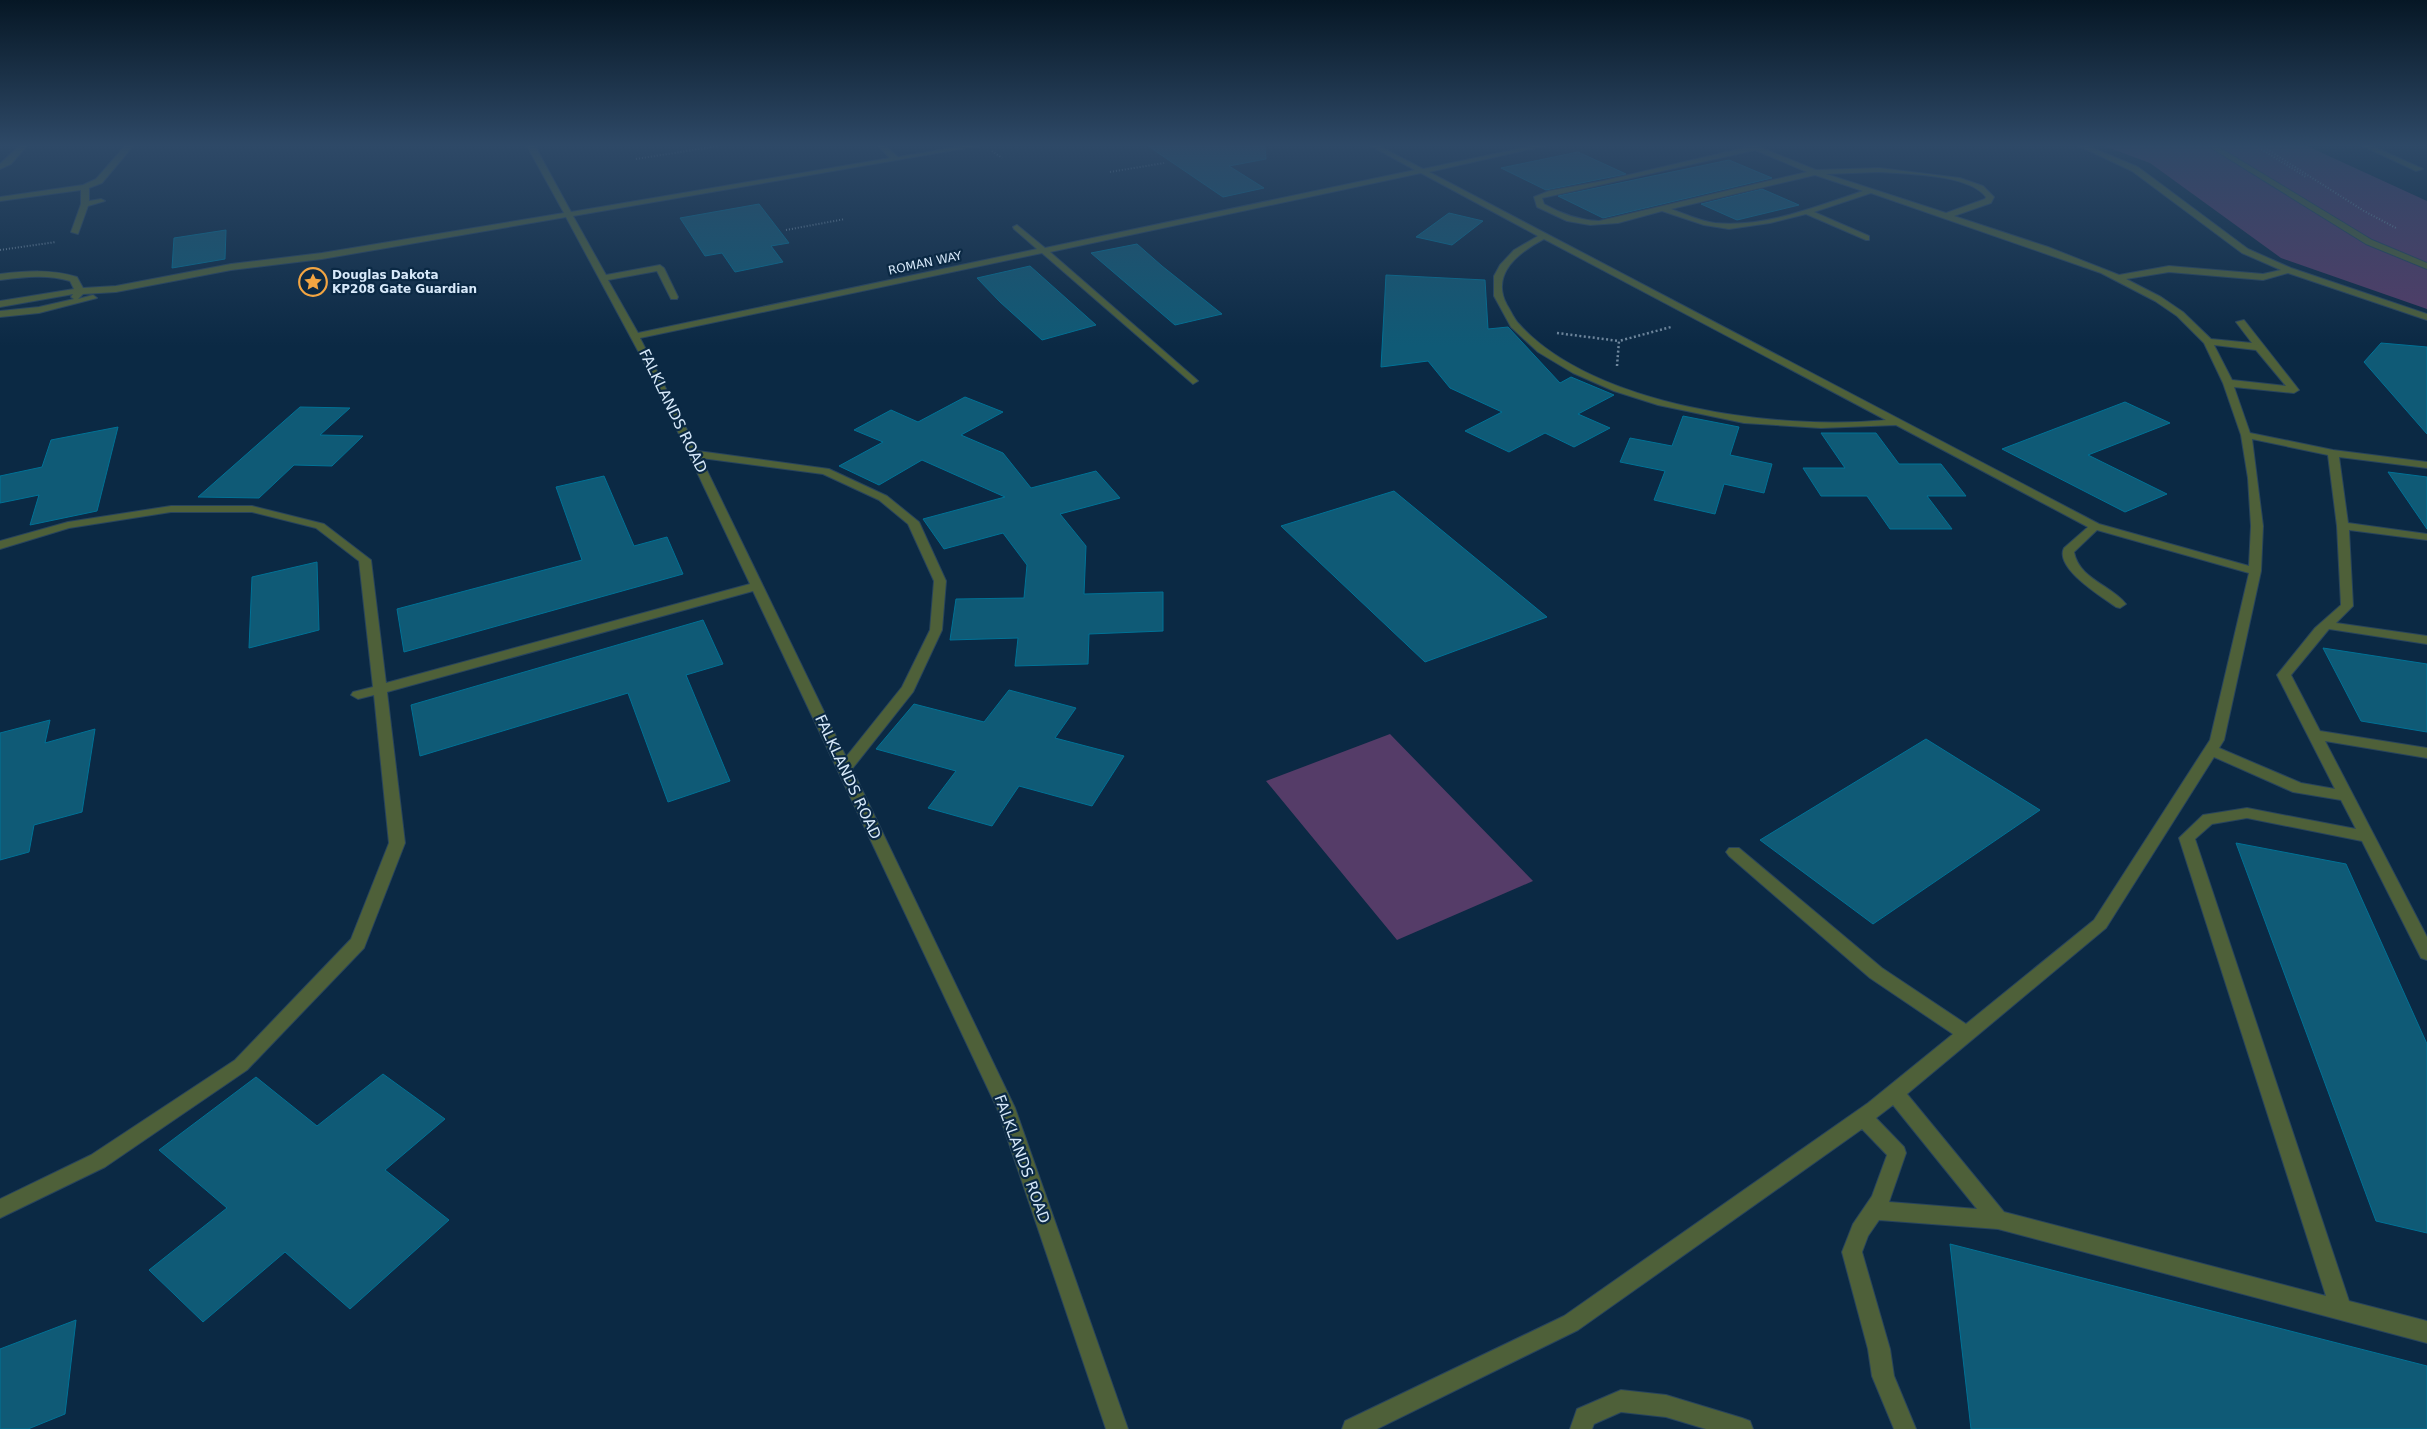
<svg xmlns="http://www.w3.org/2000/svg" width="2427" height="1429" viewBox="0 0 2427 1429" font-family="'DejaVu Sans',sans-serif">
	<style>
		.green { fill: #553c68 }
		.building { fill: #0f5a76; stroke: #007296 }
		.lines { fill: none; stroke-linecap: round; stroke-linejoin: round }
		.service-casing { stroke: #28445d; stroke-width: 2 }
		.minor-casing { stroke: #28445d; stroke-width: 2 }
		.tertiary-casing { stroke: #28445d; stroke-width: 2 }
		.path-far1 { stroke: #70889e; stroke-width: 2; stroke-dasharray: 1 2; stroke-linecap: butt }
		.path { stroke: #70889e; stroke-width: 2.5; stroke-dasharray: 2 2.5; stroke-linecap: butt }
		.service { fill: #4e6039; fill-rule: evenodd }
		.minor { fill: #4e6039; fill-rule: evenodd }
		.tertiary { fill: #4e6039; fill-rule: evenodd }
		.labels { text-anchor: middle; stroke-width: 4.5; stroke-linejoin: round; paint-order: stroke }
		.far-street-label { font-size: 12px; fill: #d7e9fa; stroke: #0b2944 }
		.far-poi-label { font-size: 12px; font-weight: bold; fill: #d7e9fa; stroke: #0b2944; text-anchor: start }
		.street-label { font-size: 15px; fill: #d7e9fa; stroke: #0b2944 }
	</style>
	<rect width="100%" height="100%" fill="#0b2944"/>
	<!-- green -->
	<path class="green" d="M2104,146H2307L2427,201V309L2281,258L2150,163Z
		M1390,734L1533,881L1397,940L1266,781Z"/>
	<!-- building -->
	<path class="building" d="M1148,146H1265L1266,159L1229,166L1264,188L1223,197Z
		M1578,152L1626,174L1546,190L1501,168Z
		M1729,160L1772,178L1603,218L1558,196Z
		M1762,189L1799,205L1737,220L1701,204Z
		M759,204L789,243L771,246L783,262L735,272L722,253L705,256L680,218Z
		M1449,213L1483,221L1452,245L1416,237Z
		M226,230L225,259L172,268L174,238Z
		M1137,244L1162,266L1222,314L1175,325L1091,253Z
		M1030,266L1096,325L1042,340L1000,302L977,278Z
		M1386,275L1485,280L1488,329L1508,327L1560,383L1571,377L1614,395L1578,414L1610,428L1574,447L1545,433L1509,452L1465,431L1502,412L1450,388L1428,361L1381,367Z
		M2381,343L2427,347V434L2364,362Z
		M965,397L1003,412L961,435L1003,453L1031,488L1096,471L1120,498L1060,514L1086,546L1084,594L1163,592V631L1089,634L1088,664L1015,666L1018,638L950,640L956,599L1024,598L1027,565L1003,533L944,549L923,519L1005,497L922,460L879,485L839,466L883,442L854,430L891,410L918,422Z
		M2125,402L2170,423L2088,455L2167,494L2125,512L2002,449Z
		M300,407L350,408L320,435L363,436L332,466L294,465L259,498L198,497Z
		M1683,416L1739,427L1730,455L1772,464L1764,493L1724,484L1715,514L1654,500L1665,471L1620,462L1630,438L1672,446Z
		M118,427L97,511L30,525L39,495L0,503V476L42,467L51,440Z
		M1821,433H1876L1899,464H1941L1966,496H1927L1952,529H1890L1867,496H1821L1803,468H1845Z
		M2388,472L2427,477V529Z
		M604,476L634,546L667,537L683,574L404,652L397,609L582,560L556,487Z
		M1394,491L1547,617L1425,662L1281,526Z
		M317,562L319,630L249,648L252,577Z
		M703,620L723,664L686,675L730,781L668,802L628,693L420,756L411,705Z
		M2323,648L2427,664V732L2361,721Z
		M1009,690L1076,708L1055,738L1124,756L1092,806L1019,786L992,826L928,808L956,771L876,749L914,704L984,722Z
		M50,720L45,743L95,729L82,812L34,825L29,852L0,860V733Z
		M1926,739L2040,810L1873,924L1760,840Z
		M2236,843L2346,864L2427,1044V1233L2376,1221Z
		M383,1074L445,1119L385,1170L449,1220L350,1309L285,1252L203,1322L149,1270L227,1208L159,1150L256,1077L317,1126Z
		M1950,1244L2427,1366V1429H1971Z
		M76,1320L65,1414L28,1429H0V1349Z"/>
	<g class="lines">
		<defs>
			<path id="service" d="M527,146H535L571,212L890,158L878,146H885L898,157L963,146H978L573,216L606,275L660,265L664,268L678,297L677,299H671L657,271L608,280L638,333L1037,249L1014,229L1013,227L1017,225L1045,248L1415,170L1371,146H1379L1423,169L1532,146H1544L1429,172L2099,524L2249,566L2251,526L2248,478L2241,435L2223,383L2204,343L2177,316L2155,301L2101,273L1871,193L1814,212L1869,236V240H1866L1806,214L1770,223L1729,229L1704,225L1662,211L1618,223L1590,225L1567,221L1537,207L1534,197L1549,191L1603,181L1748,147V146H1757L1816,170L1879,168L1960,178L1983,186L1994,197L1991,203L1954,216L2048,247L2119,275L2169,266L2263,274L2281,270L2242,253L2132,171L2079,146H2088L2138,167L2248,249L2291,268L2427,314V320L2288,273L2263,280L2169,272L2126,279L2161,297L2183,312L2211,339L2252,343L2236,322L2244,320L2299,390L2294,393L2234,387L2250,433L2333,450L2427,462V468L2339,457L2348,523L2427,534V540L2349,530L2353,606L2336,623L2427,636V644L2329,629L2291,675L2320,731L2427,748V758L2325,741L2427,937V960L2421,958L2362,841L2247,818L2212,824L2195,839L2349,1301L2427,1321V1343L1998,1229L1879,1220L1868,1236L1862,1252L1890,1349L1894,1376L1916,1429H1894L1872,1376L1868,1349L1842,1252L1853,1224L1872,1196L1887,1155L1862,1129L1578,1330L1377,1429H1342L1345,1421L1564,1316L1868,1103L1953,1034L1870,978L1729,856L1726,852L1729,848H1739L1882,968L1966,1024L2094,920L2210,740L2249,573L2097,530L2074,552C2079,579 2111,585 2126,604L2120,608L2116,607C2102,597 2054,568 2064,548L2088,527L1896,425L1821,428L1744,423L1658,405L1614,391L1573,373L1538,352L1511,327L1494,296V276L1500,265L1514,250L1538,236L1421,173L1050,252L1196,379L1198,381L1193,384L1042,253L640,338L698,451L829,469L887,496L919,522L946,581L942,630L913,692L852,769L1015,1108L1128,1429H1106L997,1108L753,591L387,692L405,843L364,948L247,1070L105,1167L0,1218V1199L91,1155L235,1060L351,939L389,843L374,695L358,699L351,695L353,692L373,687L359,561L316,528L252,512H171L69,528L0,549V541L68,522L171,506H252L324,524L371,560L386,683L750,584L651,375L566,217L322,259L231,270L116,292L83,294L78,299L93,295L97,298L39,313L0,317V311L39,307L74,299L71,297L73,294L68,295L0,307V301L74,289L70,281C47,274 24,277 0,280V274C27,271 51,269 77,277L83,288L116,286L231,264L322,253L564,213ZM1755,150L1807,172L1599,221C1578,220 1562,214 1544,204L1542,198ZM1879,172C1906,174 1969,174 1986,197L1985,199L1946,213L1826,174ZM1815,175L1863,191C1817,206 1765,228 1715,223C1700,221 1685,214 1671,209ZM1544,239L1886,420C1781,431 1593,407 1519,324C1514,319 1511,311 1507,305C1490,274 1519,252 1544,239ZM2214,345L2256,350L2286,386L2232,380ZM2252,439L2328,455L2337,526L2341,605L2315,628L2277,675L2335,789L2301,783L2219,748L2224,740L2261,571L2263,526ZM701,458L823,474L879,500L908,524L934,581L930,630L902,687L846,757ZM2214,757L2293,792L2341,800L2356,829L2247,808L2203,815L2179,838L2326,1296L2004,1212L1907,1094L2106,928ZM1893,1105L1977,1209L1889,1202L1906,1153L1904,1147L1876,1118Z
				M2363,146H2372L2423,169L2416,171Z
				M1621,1390L1666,1395L1742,1418L1750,1421L1753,1429H1706L1666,1417L1621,1412L1594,1424L1592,1429H1570L1577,1409Z"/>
			<path id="minor" d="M19,146H27L11,164L0,169V164Z
				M125,146H133L102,183L89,188V201L101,199L105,201L88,206L78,234L71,232L81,204V190L0,201V197L83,185L96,179Z"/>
			<path id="tertiary" d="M2208,146H2217L2372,240L2427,263V269L2366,244Z"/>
		</defs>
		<!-- service casing -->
		<use href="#service" class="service-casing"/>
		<!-- minor casing -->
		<use href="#minor" class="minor-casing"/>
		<!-- tertiary casing -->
		<use href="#tertiary" class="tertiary-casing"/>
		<!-- path-far1 -->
		<path class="path-far1" d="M2256,146L2306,177
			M2262,146L2364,211L2396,228
			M992,151L1002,158
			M636,159L718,146
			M1110,172L1164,163
			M786,230L845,219
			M0,250L56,242"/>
		<!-- path -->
		<path class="path" d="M1557,333L1619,341
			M1617,366L1619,341L1671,327"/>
		<!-- service -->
		<use href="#service" class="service"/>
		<!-- minor -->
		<use href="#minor" class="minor"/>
		<!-- tertiary -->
		<use href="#tertiary" class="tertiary"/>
	</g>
	<!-- sky -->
	<linearGradient id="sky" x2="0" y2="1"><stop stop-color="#061725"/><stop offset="0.42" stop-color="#2e4967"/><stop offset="1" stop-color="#2e4967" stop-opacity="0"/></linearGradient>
	<rect width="2427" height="346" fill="url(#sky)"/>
	<!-- icons -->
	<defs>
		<symbol id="sight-ring" viewBox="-11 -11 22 22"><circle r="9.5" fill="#0b2944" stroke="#f2a542" stroke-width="1.5"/><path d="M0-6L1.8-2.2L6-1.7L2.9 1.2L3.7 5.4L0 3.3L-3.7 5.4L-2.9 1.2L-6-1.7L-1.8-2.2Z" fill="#f2a542"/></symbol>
	</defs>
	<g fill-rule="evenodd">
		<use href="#sight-ring" x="297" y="266" width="32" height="32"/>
	</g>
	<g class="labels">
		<!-- far-street labels -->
		<g class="far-street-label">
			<text transform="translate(925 263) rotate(-12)" y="4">ROMAN WAY</text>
		</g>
		<!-- far-poi labels -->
		<g class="far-poi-label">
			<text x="332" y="279">Douglas Dakota<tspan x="332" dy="14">KP208 Gate Guardian</tspan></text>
		</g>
		<!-- street labels -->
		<g class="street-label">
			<text transform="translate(673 411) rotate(64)" y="5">FALKLANDS ROAD</text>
			<text transform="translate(848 777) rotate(65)" y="5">FALKLANDS ROAD</text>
			<text transform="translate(1022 1159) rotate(70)" y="5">FALKLANDS ROAD</text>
		</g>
	</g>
</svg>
